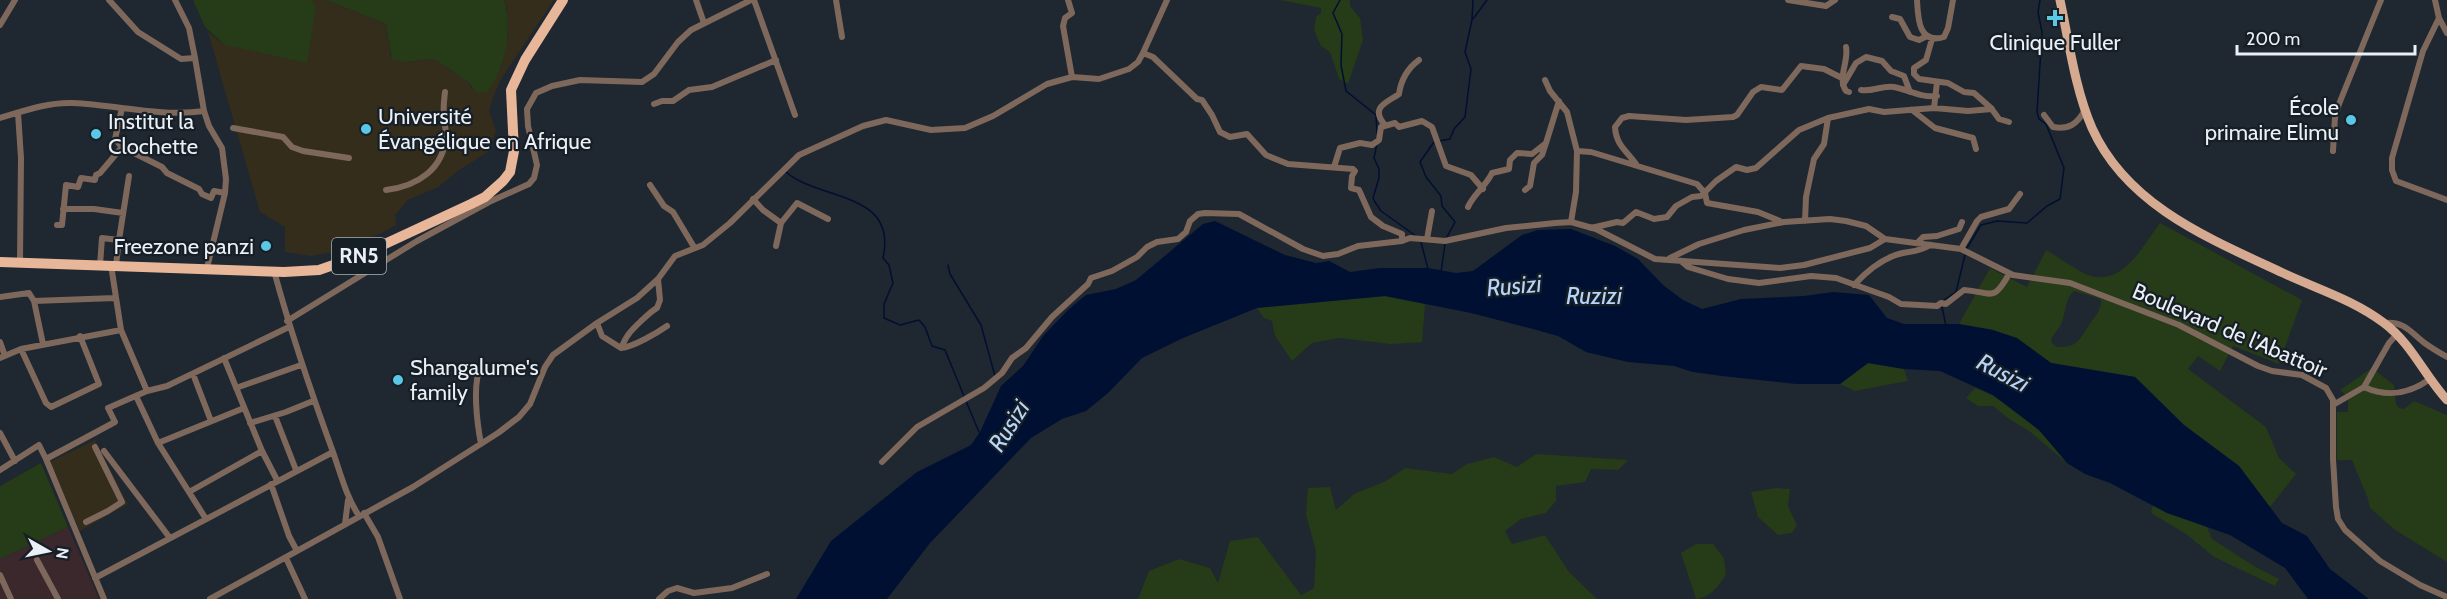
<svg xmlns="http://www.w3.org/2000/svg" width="2447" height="599" viewBox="0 0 2447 599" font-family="Cabin,sans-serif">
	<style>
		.education { fill: #352d1c }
		.medical { fill: #3b282d }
		.green { fill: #263b17; fill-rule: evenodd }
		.water { fill: #001032 }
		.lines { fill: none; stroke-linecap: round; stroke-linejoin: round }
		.stream { stroke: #001032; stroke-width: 1.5 }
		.minor { stroke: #7e685c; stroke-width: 6 }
		.primary { stroke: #d6aa90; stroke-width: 9 }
		.trunk { stroke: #e8b79a; stroke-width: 10 }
		.poi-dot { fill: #5bc7e7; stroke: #161e26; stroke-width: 2 }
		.labels { text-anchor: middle; stroke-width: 4.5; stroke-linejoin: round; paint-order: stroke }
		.shield { fill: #161e26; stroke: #abb1b8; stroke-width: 1.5 }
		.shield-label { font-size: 21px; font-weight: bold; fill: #ebf0f6 }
		.poi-label { font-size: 22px; fill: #ebf0f6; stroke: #161e26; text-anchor: start }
		.street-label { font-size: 22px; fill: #ebf0f6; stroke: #161e26 }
		.water-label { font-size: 24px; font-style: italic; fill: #b7d4fb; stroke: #161e26 }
	</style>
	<rect width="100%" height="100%" fill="#1f2730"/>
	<!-- education -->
	<path class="education" d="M312,0H326L386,24L391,57L407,62L429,59L436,60L467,81L471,88L501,68L508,36L507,9L504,0H554L501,79L494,95L489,110L496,131L488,152L459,170L438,187L408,200L395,215L396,225L382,233L334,252L311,256L285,252V227L260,212L208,32L225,45L316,8Z
		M95,440L128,504L80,531L50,462Z"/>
	<!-- medical -->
	<path class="medical" d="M68,527L99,599H0V559Z"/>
	<!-- green -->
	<path class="green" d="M193,0H312L316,8L307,63L225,45L205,27Z
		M326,0H504C513,28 506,68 487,92L477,93L467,81L436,60L429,59L407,62L392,59L386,24Z
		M1280,0H1350V6L1360,18L1363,40L1348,84L1339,79L1330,52L1321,46L1314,30L1316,17L1321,13V8Z
		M2160,223L2302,300L2279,364L2233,346L2220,371L2198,356L2188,369L2266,427L2279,458L2296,474L2270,507L2239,466L2184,425L2135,377L2051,363L2029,347L1993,330L1959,324L1990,268L2027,287L2046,250C2059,257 2078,272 2091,276C2124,285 2144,244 2160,223ZM2074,291L2098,298L2101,300C2101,312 2095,316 2089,325C2079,341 2076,348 2056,347L2051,341C2053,333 2058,331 2061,324C2066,313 2065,298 2074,291Z
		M1385,296L1425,304L1422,342L1391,344L1339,338L1312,343L1292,361L1275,336L1272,321L1264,318L1257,308Z
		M1868,363L1904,369L1908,381L1855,391L1840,384Z
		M2372,368L2394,385L2396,404L2399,408L2404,409L2414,401L2447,415V562L2395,530L2370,508L2368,499L2352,460H2337V412H2348V397L2340,390Z
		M1975,388C2013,402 2042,430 2067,463L2029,431L2009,419L1993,406H1978L1966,398Z
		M1536,454L1628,460L1618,470L1591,469L1585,482L1556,486V501L1546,513L1521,519L1505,531L1512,544L1545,535L1569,572L1597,599H1138L1149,571L1179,559L1210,568L1218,583L1230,541L1258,537L1301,595L1314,588L1316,551L1306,515L1308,488L1330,487L1336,510L1354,494L1386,481L1405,468L1452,474L1467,464L1494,457L1517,467Z
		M41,463L68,527L0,559V486Z
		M1776,488L1790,489L1788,506L1797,525L1792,533L1778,535L1758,517L1751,492Z
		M2153,504L2167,513L2206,525L2212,539L2254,566L2279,579L2275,586L2214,557L2186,534L2151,513Z
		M1696,544H1713L1724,558L1726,575C1717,587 1712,597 1696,599L1681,553Z"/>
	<!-- water -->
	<path class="water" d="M1215,221L1285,255L1316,263L1329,261L1350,272L1380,268H1428L1456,273L1473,271L1522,235L1538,230L1571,229L1615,246L1638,259L1663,285L1683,300L1702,309L1741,299L1804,296L1833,292L1869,295L1887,318L1904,324H1959L1993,330L2017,338L2051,363L2135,377L2184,425L2239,466L2282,523L2307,536L2330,569L2369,599H2308L2285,568L2230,535L2167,513L2110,483L2085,474L2067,463L2039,430L1993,395L1940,371L1904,369L1868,363L1840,384H1796L1722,376L1693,372L1674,366L1628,362L1586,352L1558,336L1533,329L1471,313L1385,296L1257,308L1183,338L1142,358L1108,393L1086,411L1062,419L1031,438L930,543L887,599H796L831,541L917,472L971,445L980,432L1001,386L1023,366L1043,336L1069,309L1086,295L1116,289L1136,280L1203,224Z"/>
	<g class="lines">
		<!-- stream -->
		<path class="stream" d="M1340,0L1333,13L1342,34L1341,65L1346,91L1376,115L1377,133
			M1473,19L1487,0
			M1439,141L1450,139L1454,129L1465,117L1471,69L1465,52L1472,20L1473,0
			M1434,142L1420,162L1426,177L1441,196L1442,206L1455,222L1446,239
			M1377,144L1374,158L1379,169V178L1373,198L1375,202L1381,211L1416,236
			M786,172C819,201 898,191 883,258L889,265L893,283L884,304V318L900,325L919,320L925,327L932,346L945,350L964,396
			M1421,242L1428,269
			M1967,248L1981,225L1997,221L2027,223L2047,206L2060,199L2064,168L2046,124L2039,119L2037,112L2042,32L2038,12L2040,0
			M948,265L950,274L981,325L995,376
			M1441,272L1445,244
			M1944,300L1956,292L1965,255
			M1942,307L1946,326
			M966,401L979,432"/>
		<!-- minor -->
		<path class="minor" d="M109,0L138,32L181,59L195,58L204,111L209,126L222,148L226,179L225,193L207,268
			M175,0L189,28L195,58
			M696,0L704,23
			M754,0L795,115
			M836,0L842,37
			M1068,0L1072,13L1065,18L1063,26L1072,77
			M1788,0L1826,6L1835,0
			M1917,0C1918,17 1918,45 1944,37L1948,28L1953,0
			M2435,0L2439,18L2447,33
			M1892,17L1900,19L1910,37L1919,40L1927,36
			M2439,18L2423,51L2392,158V170L2396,181L2447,200
			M0,25L15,0
			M1932,39L1926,60L1914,68V74L1919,79L1948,83L1964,92L1974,93L1991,108L1999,119L2009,122
			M1846,47C1849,62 1837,77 1846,91L1849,92
			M1143,53L1153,57L1197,99L1202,100L1212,115L1220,132L1230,137L1247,134L1266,155L1288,164L1353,169L1355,171L1352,176L1351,188L1359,190L1371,217L1383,226L1402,234V241
			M1545,80L1550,91L1567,112L1577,151L1591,152L1697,184L1705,193L1707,203L1758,212L1780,221
			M1843,85L1856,63L1866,57L1882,61L1891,71L1904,76L1910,92
			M1861,90C1873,92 1882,85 1894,87C1910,90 1921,98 1937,96
			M654,104L662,101H673L689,90L712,87L776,60
			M1934,108L1968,111L1992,109
			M1912,110L1935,128L1973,138L1976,149
			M18,113L21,158L20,262
			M2044,115L2053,127C2069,130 2077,124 2085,110
			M0,118C23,111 48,102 73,103C117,105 160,117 204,111
			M1385,125C1369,107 1388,102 1399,94C1401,80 1408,68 1419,60
			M233,128L283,137L292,147L303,151L349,158
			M122,147L162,167L167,173L199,189L202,194L211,198L214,191L225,193
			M2333,151L2335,117L2339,104L2381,0
			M1636,164C1626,150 1616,145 1615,127L1622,118L1629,116L1686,120L1733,117L1737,115L1753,92L1761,87L1782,90L1801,66L1824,69L1842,78
			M1334,167L1340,148L1360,143L1372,145L1379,140L1381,127L1395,123L1399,127L1422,121L1432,127L1446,166L1471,175L1483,189
			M650,185L664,206L673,212L694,247
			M386,190C418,186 444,169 446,135C446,129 444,122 444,116C443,108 444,100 445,92
			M1525,190L1530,186L1534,163L1542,155L1546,143
			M753,199L763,210L781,223
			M1468,207C1473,195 1486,186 1492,173L1509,169L1510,160L1517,153L1532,154L1546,143L1559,101
			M63,209H94L123,213
			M1805,221L1806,197L1814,159L1824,144L1828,118
			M1571,222L1576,192L1577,151
			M57,225H62L66,185L78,187L81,178L95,180L96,175L100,173L122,147L115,139L122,108
			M1591,228L1617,222L1623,223L1636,212L1654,219L1667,217L1676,206L1692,197L1701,196L1716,181L1736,167L1747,170L1756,168L1799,130L1828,118L1869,109L1884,112L1934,108L1937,82
			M1427,239L1432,211
			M1917,243L1923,237L1937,236L1959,229L1962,222
			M776,246L781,223L797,203L828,219
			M1961,249L1977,221L1981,217L2009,209L2020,194
			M1670,258L1699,244L1744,230L1784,222L1830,219L1846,221L1866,226L1885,239L1961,249L2013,275L2070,283L2179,325L2258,366L2272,371L2302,375L2326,388L2333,400V459L2336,507L2338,519L2345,530L2380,561L2420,585L2447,597
			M1681,261L1688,267L1728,279L1759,283L1811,276L1836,278L1889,297L1901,304L1937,306L1941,303L1946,304L1964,290C1992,292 1993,303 2009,274
			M100,265L102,238L119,240L129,176
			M111,265L121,330
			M116,265L119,240
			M274,271C291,333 311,392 333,452C341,475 346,496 359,516
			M1854,285C1865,273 1878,262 1893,256C1906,250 1916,254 1930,245
			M0,297L29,293L34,301
			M287,321L417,241L489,202L529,184L534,178L537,165L528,126L527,109L536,93L552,86L580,80L642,82L654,74L678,42L691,30L751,0
			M597,323L602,336L621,348C633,347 657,333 667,326
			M2385,323C2405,321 2411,333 2426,344C2433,349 2440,353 2447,357
			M0,342L5,356
			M43,344L34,301L115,298
			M621,348C623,344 625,339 628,335C632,329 651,311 657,308L660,300L658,279
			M21,349L46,403L51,407L99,384L80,336
			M0,358L21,349L121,330L147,391
			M224,358L262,451L277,480
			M193,374L211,421
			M2364,387C2388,398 2409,394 2430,379
			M236,388L301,365
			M136,396L158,443L206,519
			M2333,405L2364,387L2389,343L2397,334
			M275,416L296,470
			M250,423L286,412L313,401
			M0,433L15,461
			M158,443L244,408
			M481,444C477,423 472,383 481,366
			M104,451L170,538
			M46,459L104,599
			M882,462L917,427L984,388L1002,373L1012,358L1026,348L1052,317L1088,284L1091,278L1112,271L1137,257L1147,247L1157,242L1178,239L1186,232L1190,221L1198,214L1205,213L1239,214L1303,249L1323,256L1338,254L1358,246L1402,241L1410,238L1445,241L1506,228L1555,223L1571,222L1596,229L1655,259L1780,268L1804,265L1870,248L1885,239
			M0,470L39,445L46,459L115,422L108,408L147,391L167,386L289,327
			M271,484L289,536L297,551
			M189,492L262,451
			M364,513L378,537L400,599
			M86,522L108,511L122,502L95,447
			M345,524L348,500
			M286,558L305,599
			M37,560L58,599
			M0,575L11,599
			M95,578L333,452
			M210,599L413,487L498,433L519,417L530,404L545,367L553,355L597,323L637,298L658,279L675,256L703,245L730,223L799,155L863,126L886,120L931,130L965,128L993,116L1047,84L1072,77L1099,79L1129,69L1138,62L1143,53L1167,0
			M659,599L668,591L677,588L694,593L732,588L767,574"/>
		<!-- primary -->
		<path class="primary" d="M2060,0C2069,42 2075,89 2092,128C2127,206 2210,239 2283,273C2317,289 2354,300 2384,323C2412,344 2424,375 2447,400"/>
		<!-- trunk -->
		<path class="trunk" d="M0,262L284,272L319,270L359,256L471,204L485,197L503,181L510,172L514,151L511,90L525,60L563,0"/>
	</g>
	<!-- markers -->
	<g class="poi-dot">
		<path d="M2052 9h6v6h6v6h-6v6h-6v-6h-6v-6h6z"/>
		<circle cx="2351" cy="120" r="6"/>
		<circle cx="366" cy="129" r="6"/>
		<circle cx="96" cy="134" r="6"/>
		<circle cx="266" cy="246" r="6"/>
		<circle cx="398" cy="380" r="6"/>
	</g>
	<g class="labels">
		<!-- shield labels -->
		<rect class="shield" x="332" y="238" width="54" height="36" rx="4.5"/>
		<g class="shield-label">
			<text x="359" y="263">RN5</text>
		</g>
		<!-- poi labels -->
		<g class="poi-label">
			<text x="2055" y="50" text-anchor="middle">Clinique Fuller</text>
			<text x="2339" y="115" text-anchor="end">École<tspan x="2339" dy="25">primaire Elimu</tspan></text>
			<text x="378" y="124">Université<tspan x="378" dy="25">Évangélique en Afrique</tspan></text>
			<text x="108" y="129">Institut la<tspan x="108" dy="25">Clochette</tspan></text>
			<text x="254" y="254" text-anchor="end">Freezone panzi</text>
			<text x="410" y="375">Shangalume's<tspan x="410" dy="25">family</tspan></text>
		</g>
		<!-- street labels -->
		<g class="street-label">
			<text transform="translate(2230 330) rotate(23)" y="8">Boulevard de l'Abattoir</text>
		</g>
		<!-- water labels -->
		<g class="water-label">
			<text transform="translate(1514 286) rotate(-5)" y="8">Rusizi</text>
			<text x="1594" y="304">Ruzizi</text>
			<text transform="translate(2003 373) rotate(28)" y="8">Rusizi</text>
			<text transform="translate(1009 426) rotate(-58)" y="8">Rusizi</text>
		</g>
	</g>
	<!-- north arrow -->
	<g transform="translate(48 551) rotate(99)" stroke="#161e26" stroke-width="4.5" paint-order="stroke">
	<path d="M0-4.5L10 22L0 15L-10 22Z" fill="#ebf0f6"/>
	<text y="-9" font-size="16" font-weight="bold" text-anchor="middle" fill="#ebf0f6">N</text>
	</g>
	<!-- scale -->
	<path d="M2237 45v9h178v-9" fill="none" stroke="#ebf0f6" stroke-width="3"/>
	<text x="2246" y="45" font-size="18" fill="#ebf0f6" stroke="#161e26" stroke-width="4.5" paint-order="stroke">200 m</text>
</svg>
